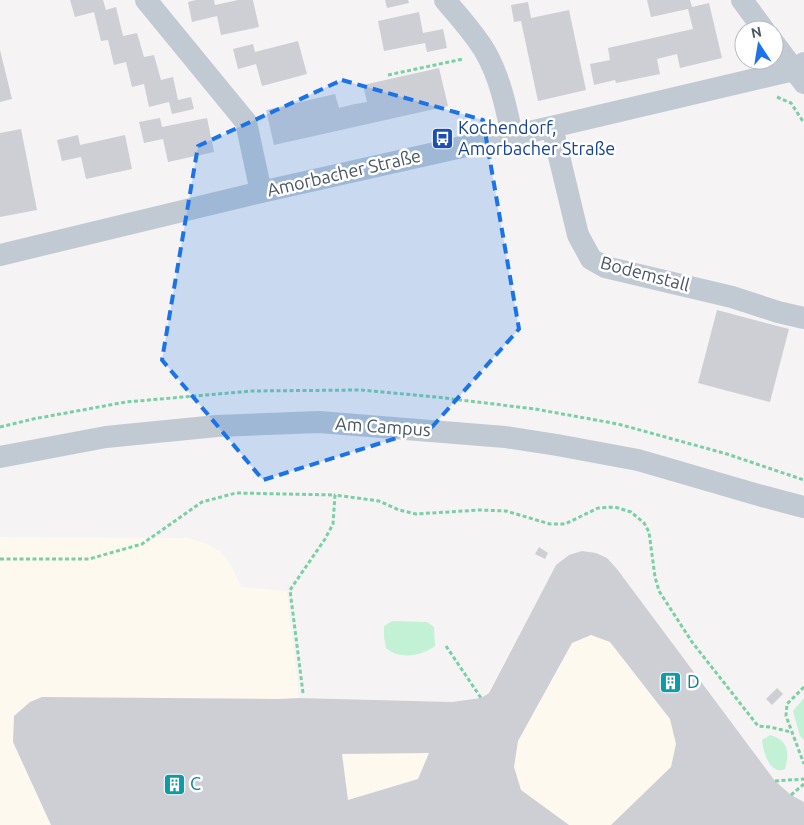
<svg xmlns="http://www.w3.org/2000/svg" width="804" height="825" viewBox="0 0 804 825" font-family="Ubuntu,sans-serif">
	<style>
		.commercial { fill: #fdf9ef }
		.green { fill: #c3f1d5 }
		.building { fill: #cdcfd5; fill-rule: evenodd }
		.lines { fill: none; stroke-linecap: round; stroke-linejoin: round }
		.path { stroke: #7ad0a6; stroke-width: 3; stroke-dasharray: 4 2.5; stroke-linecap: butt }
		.minor { stroke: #c1cad2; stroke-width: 22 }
		.marked { fill: #1a73e8; fill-opacity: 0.2; stroke: #1a73e8; stroke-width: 4; stroke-dasharray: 10 6; stroke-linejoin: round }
		.labels { text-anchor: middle; stroke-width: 5; stroke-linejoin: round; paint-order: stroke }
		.transit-label { font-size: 18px; fill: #164399; stroke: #fff; text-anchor: start }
		.street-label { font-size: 18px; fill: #4a5661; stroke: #fff }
		.culture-label { font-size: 18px; fill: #0d838f; stroke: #fff; text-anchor: start }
	</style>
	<rect width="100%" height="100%" fill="#f5f3f3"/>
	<!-- commercial -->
	<path class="commercial" d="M0,537L188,538L205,543L221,552L231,565L241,587L287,591L299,698L426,701L452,702L481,698L488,693L556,565L582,551L596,553L607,558L617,569L775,781L791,795L804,802V825H0Z"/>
	<!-- green -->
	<path class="green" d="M392,621L427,622L434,627L435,646C422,656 399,660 386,648L384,637V626Z
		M804,698V740L800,736L793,711Z
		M770,735C788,740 790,752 785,769C770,776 763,751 762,740Z"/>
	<!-- building -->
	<path class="building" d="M70,0H103L106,10L116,7L123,36L137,33L144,57L154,55L161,80L173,77L178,100L191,97L194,109L172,114L169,102L149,107L144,84L132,87L126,62L114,65L108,40L101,41L94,12L75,17Z
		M196,0H214L215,5L238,0H253L259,27L221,35L217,16L192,22L188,2Z
		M385,0H408L409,3L387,8Z
		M647,0H690L692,7L709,3L722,58L680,68L677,54L657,59L660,74L616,83L615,80L594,85L590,64L610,60L608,48L693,29L688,9L651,17Z
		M528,2L531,18L569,10L586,90L538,101L521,21L514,22L511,5Z
		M419,12L423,33L443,29L447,48L427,52L425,43L384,51L378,21Z
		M298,41L307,74L262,86L256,64L238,69L233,49L253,44L255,52Z
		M0,50L12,99L0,102Z
		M439,68L448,106L274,145L266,110L335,94L339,108L355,104L367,102L363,85Z
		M160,118L162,127L207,118L214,152L168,162L163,139L144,143L139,122Z
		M21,129L37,210L0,217V133Z
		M78,135L80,145L125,135L132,169L86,179L81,157L62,161L57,140Z
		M717,310L789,329L770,402L698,383Z
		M539,547L548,553L545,559L535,554Z
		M582,551L596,553L607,558L617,569L775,781L791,795L804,802V825H611L671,767L676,744L670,719L610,642L591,635L572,643L518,741L514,767L521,790L569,825H51L13,742L14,716L30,702L42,697L278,699L299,698L452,702L481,698L489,693L556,565L569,555ZM429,753L418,779L348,800L342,754Z
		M777,688L783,694L772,705L766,699Z"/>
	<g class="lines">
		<!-- path -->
		<path class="path" d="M388,75L463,59
			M777,97L791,103L804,123
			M0,427L33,419L126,402L252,391L361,390L436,397L535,409L618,424L727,454L804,480
			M0,559H89L142,544L202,502L236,493L335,495
			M446,646L481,698
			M804,687L787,704L786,716L804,764
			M303,693L290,590L325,539L333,524L335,495L379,501L399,510L416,514L479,510L506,511L550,524H565L598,508L615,507L631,512L644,523L649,532L655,577L659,591L692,642L758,726L770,727L791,732
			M775,781L804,779
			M791,795L804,784"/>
		<!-- minor -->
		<path class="minor" d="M146,0L246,122L261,192
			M445,0C459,17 475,34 486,53C500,78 506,107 512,135
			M742,0L764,30
			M774,43L804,83
			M552,127L578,235L591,259L605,267L732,297L778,312L804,318
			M0,255L261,192L560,125L794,70L804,63
			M0,457L106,437L217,426L319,422L505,437L557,445L638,460L762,496L804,507"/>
	</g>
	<!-- marked area -->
	<path class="marked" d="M342,80L483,120L519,329L432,427L263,480L162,360L198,146Z"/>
	<!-- icons -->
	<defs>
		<symbol id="bus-square" viewBox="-11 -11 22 22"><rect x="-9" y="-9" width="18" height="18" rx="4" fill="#1a4fb4" stroke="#fff"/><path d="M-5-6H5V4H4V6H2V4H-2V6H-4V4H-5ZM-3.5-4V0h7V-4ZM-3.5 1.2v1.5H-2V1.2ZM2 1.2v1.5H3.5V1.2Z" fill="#fff"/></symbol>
		<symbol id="building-square" viewBox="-11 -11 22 22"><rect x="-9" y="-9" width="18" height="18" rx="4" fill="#0f9aa8" stroke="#fff"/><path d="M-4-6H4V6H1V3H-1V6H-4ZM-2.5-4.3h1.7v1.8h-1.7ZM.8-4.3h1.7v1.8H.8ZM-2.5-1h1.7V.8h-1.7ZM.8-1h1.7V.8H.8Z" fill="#fff"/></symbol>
	</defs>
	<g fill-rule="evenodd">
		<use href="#bus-square" x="430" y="126" width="25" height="25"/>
		<use href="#building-square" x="658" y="670" width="25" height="25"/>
		<use href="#building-square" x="162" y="772" width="25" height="25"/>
	</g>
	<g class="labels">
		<!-- transit labels -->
		<g class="transit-label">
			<text x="458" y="134">Kochendorf,<tspan x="458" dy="21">Amorbacher Straße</tspan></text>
		</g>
		<!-- street labels -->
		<g class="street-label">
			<text transform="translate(344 173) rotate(-13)" y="6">Amorbacher Straße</text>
			<text transform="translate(645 274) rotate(15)" y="6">Bodemstall</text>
			<text transform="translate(383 427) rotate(4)" y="6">Am Campus</text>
		</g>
		<!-- culture labels -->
		<g class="culture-label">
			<text x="687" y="688">D</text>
			<text x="190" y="790">C</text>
		</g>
	</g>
	<!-- north arrow -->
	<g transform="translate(759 45) rotate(348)"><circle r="24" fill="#ffffff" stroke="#b7bbc0"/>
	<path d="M0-4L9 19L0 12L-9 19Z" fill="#1a73e8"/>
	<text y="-8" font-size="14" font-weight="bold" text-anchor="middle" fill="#4a5661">N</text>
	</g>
</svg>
